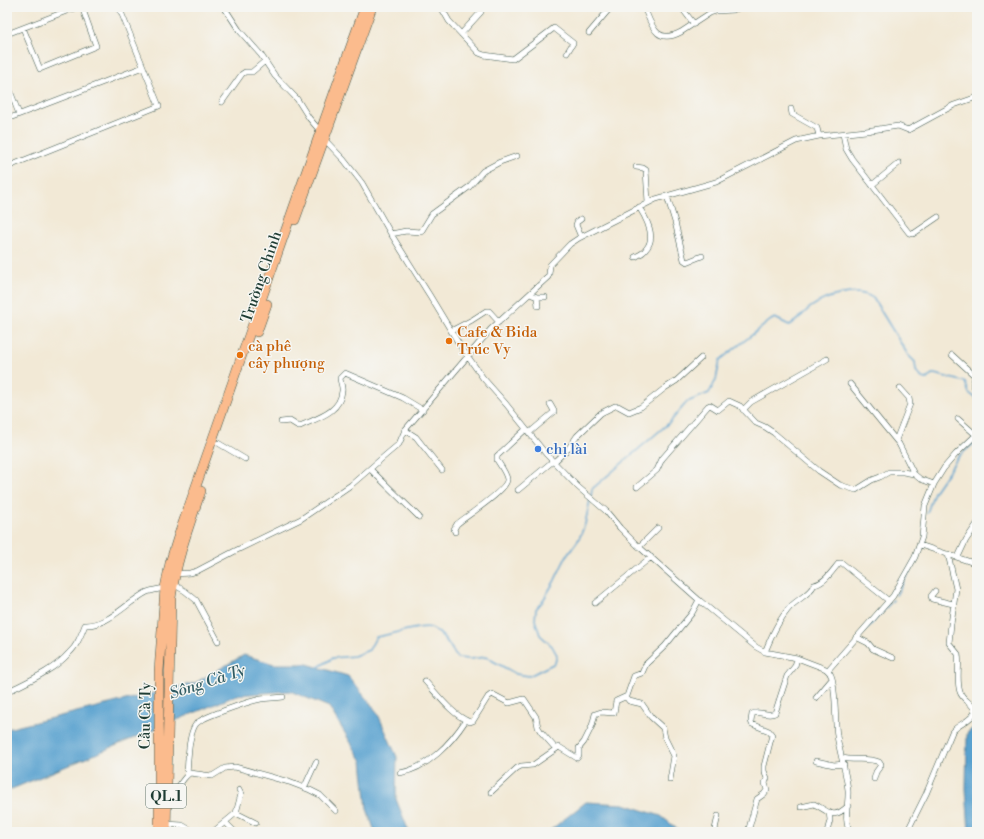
<svg xmlns="http://www.w3.org/2000/svg" width="984" height="839" viewBox="0 0 984 839" font-family="'Libre Bodoni',serif">
	<style>
		.water { fill: #59a1cf; stroke: #3c6f82 }
		.lines { fill: none; stroke-linecap: round; stroke-linejoin: round }
		.stream { stroke: #59a1cf; stroke-width: 1.5 }
		.street-casing { stroke: #3f574c; stroke-width: 6 }
		.highway-casing { stroke: #3f574c; stroke-width: 10 }
		.street { stroke: #fff; stroke-width: 5 }
		.highway { stroke: #fbbb8d; stroke-width: 9 }
		.food-dot { fill: #e8710a; stroke: #f6f6f2; stroke-width: 1.5 }
		.shop-dot { fill: #3f7fe0; stroke: #f6f6f2; stroke-width: 1.5 }
		.labels { text-anchor: middle; stroke-width: 3; stroke-linejoin: round; paint-order: stroke }
		.shield { fill: #f6f6f2; stroke: #60746d; stroke-width: 1 }
		.shield-label { font-size: 14px; font-weight: bold; fill: #1f3d34 }
		.street-label { font-size: 15px; fill: #1f3d34; stroke: #f6f6f2 }
		.food-label { font-size: 15px; fill: #c56008; stroke: #f6f6f2; text-anchor: start }
		.shop-label { font-size: 15px; fill: #366cbe; stroke: #f6f6f2; text-anchor: start }
		.water-label { font-size: 16px; font-style: italic; fill: #305b62; stroke: #f6f6f2 }
	</style>
	<rect width="100%" height="100%" fill="#f6f6f2"/>
	<filter id="ink" filterUnits="userSpaceOnUse"><feTurbulence type="fractalNoise" baseFrequency=".025" numOctaves="2"/><feDisplacementMap in="SourceGraphic" scale="8" xChannelSelector="R" yChannelSelector="G"/><feConvolveMatrix kernelMatrix="1 2 1 2 8 2 1 2 1" color-interpolation-filters="sRGB"/></filter>
	<filter id="wash" filterUnits="userSpaceOnUse"><feTurbulence type="fractalNoise" baseFrequency=".012" numOctaves="4" result="noise"/><feDisplacementMap in="SourceGraphic" scale="16" xChannelSelector="R" yChannelSelector="G"/><feGaussianBlur stdDeviation="0.9" result="paint"/><feColorMatrix in="noise" values="0 0 0 0 0 0 0 0 0 0 0 0 0 0 0 0 0 1.4 0 .05"/><feComposite in="paint" operator="in"/></filter>
	<g filter="url(#wash)">
		<rect width="100%" height="100%" fill="#f2e9d6"/>
		<!-- water -->
		<path class="water" d="M244,655L274,664H307L348,676L377,712L397,757L396,799L409,832H375L367,809L362,761L329,707L290,691L237,695L7,791V729L195,683Z
			M977,725V832H969L966,789L967,733Z
			M586,802L624,804L661,816L681,832H548Z"/>
		<g class="lines">
			<!-- stream -->
			<path class="stream" d="M591,496L592,489L670,422L687,402L709,393L716,380L720,360L771,320L775,318L789,325C798,321 803,313 811,307C826,296 857,287 873,298L908,355L915,362L916,371L922,378L927,379C928,378 931,375 932,374C935,373 960,381 965,382L969,393L977,399
				M927,513L934,492L959,456L977,441
				M896,595L916,560
				M865,631L893,600
				M317,668L333,658L354,656L369,650L376,637C387,636 423,624 431,628C443,633 451,647 457,658L470,659L486,657L516,674L529,676L555,663L557,655L552,646L540,635L535,620L536,609L542,602L554,582L566,557L579,539L585,524L590,500"/>
		</g>
	</g>
	<g filter="url(#ink)">
		<g class="lines">
			<defs>
				<path id="street" d="M224,7L239,30L261,55L275,76L297,99L309,118L320,131L325,140L344,160L362,183L391,234L430,296L459,344L483,378L506,404L546,454L578,487L606,511L620,528L637,545L699,600L756,647L765,652L797,658L826,669C833,674 833,683 834,691C836,706 835,721 837,736C840,754 846,772 848,790C849,804 843,819 850,832
					M441,7L449,21L479,53L484,55L513,59L554,28L573,43L567,53
					M644,7C652,26 656,45 681,32L710,13L716,11L733,10L742,7
					M681,7L694,24
					M23,28L40,69L96,46L82,7
					M589,33L611,7
					M7,34L77,7
					M461,34L481,12L482,7
					M7,83L19,114
					M222,102L242,74L245,72H252L265,61
					M791,109L792,114L817,128L819,136
					M7,119L143,67
					M843,134L846,149L852,159L909,233L913,234L938,217
					M7,167L159,106L119,7
					M636,167L643,168L646,170L648,202
					M872,185L899,163
					M667,196L675,222L684,260L687,262L702,256
					M581,219L577,222L576,225L581,237
					M391,234L406,231L421,232L432,214L469,187L483,171L500,162L517,156
					M635,257C639,255 644,253 646,249C657,237 646,218 639,207
					M530,294L537,297H545
					M537,297L538,306
					M451,331L472,320L486,311H489L499,322
					M952,355L975,376L973,385L977,388
					M850,384L899,444L914,474L920,479L934,484
					M743,410L751,402L827,359
					M958,419L976,435
					M281,422L290,421L298,426H300C317,418 340,413 342,391C343,387 340,382 340,378L345,373L403,398L423,410
					M405,430L416,437L442,470
					M529,433L554,412V411L550,404
					M896,440L910,404L909,398L900,388
					M218,443L245,459
					M554,462L569,448L577,436L601,413L615,406H618L629,412L641,407L665,388L676,381L701,358
					M370,469L419,517
					M637,487L657,470L662,459L708,406L710,405L718,410L729,401L740,406L756,423L765,427L774,433L819,471L840,485L856,490L872,480L880,477L889,472H903L914,474
					M518,490L553,461
					M455,532L454,529L457,524C465,517 509,489 507,479C506,473 500,465 497,460V456L526,429
					M920,545L977,564
					M639,547L658,528
					M958,557L966,540L977,524
					M174,574L190,573L197,571L235,551L301,519L351,485L387,454L399,444L405,430L491,329L548,277L549,274L550,265L570,244L579,238L656,199L716,182L796,141L819,136L866,131L898,126L908,130L954,105L977,97
					M173,584L185,591L196,600L218,641
					M935,591L931,596L932,599L953,604
					M595,603L651,557
					M856,637L868,643L873,649L893,658
					M765,652C772,635 779,619 791,606C798,599 810,594 814,585C825,583 832,571 839,563H842L889,601
					M828,670L893,596L915,557L922,537L925,506L934,484L944,468L956,454L977,434
					M425,681C438,695 452,715 470,722L473,721L488,697L492,694L509,703L524,699L536,717L538,727L541,732L556,749L559,747L577,758L579,755V748L584,742L592,726L595,714L601,712L614,713L616,701L627,696L634,676L642,673L646,664L665,646L692,613L699,600
					M7,688L10,690L13,689C33,679 55,669 69,653C77,646 81,635 85,625C109,626 127,602 147,592C153,590 159,589 165,588
					M626,697L629,701L642,704L651,717L663,728L665,738L674,756L670,780
					M816,698L832,679
					M842,758C855,761 868,757 879,762L881,765L876,772L874,779
					M816,761L834,765L844,764
					M400,773C428,768 451,743 466,720
					M187,775C188,762 188,734 196,724C201,717 251,701 261,699C268,698 276,698 283,697
					M304,788L316,762
					M491,792L517,768L521,766L533,765L556,749
					M166,800C178,794 179,780 190,773L212,776L225,768L235,767L289,782L310,790L320,795L336,811
					M801,807L814,804C829,811 832,821 848,806
					M236,813L241,794L239,790
					M225,822L235,832
					M166,824L182,825L194,832
					M213,832L236,813L256,823
					M717,832L715,829L718,816
					M748,832L757,799L764,794L767,790L765,783L767,778L764,771V766L772,735L769,731L752,724L751,721L752,714C759,710 768,717 775,713L787,676L795,666L797,658
					M827,832L830,820L829,812
					M907,832L926,794L952,732C958,724 970,722 975,712C974,703 963,701 960,692C956,680 960,666 958,654L949,643L951,624L956,589L948,554"/>
				<path id="highway" d="M295,220L372,7
					M257,332L267,304
					M159,832V671L165,588L170,563L178,537C241,360 301,183 365,7
					M166,832L171,598C176,561 189,526 201,491"/>
			</defs>
			<!-- street casing -->
			<use href="#street" class="street-casing"/>
			<!-- highway casing -->
			<use href="#highway" class="highway-casing"/>
			<!-- street -->
			<use href="#street" class="street"/>
			<!-- highway -->
			<use href="#highway" class="highway"/>
		</g>
	</g>
	<!-- markers -->
	<g class="food-dot">
		<circle cx="449" cy="341" r="4"/>
		<circle cx="240" cy="355" r="4"/>
	</g>
	<circle class="shop-dot" cx="538" cy="449" r="4"/>
	<g class="labels">
		<!-- shield labels -->
		<rect class="shield" x="146" y="784" width="40" height="24" rx="3"/>
		<g class="shield-label">
			<text x="166" y="801">QL.1</text>
		</g>
		<!-- street labels -->
		<g class="street-label">
			<text transform="translate(261 277) rotate(-71)" y="5">Trường Chinh</text>
			<text transform="translate(145 716) rotate(-89)" y="5">Cầu Cà Ty</text>
		</g>
		<!-- food labels -->
		<g class="food-label">
			<text x="457" y="337">Cafe &amp; Bida<tspan x="457" dy="17">Trúc Vy</tspan></text>
			<text x="248" y="351">cà phê<tspan x="248" dy="17">cây phượng</tspan></text>
		</g>
		<!-- shop labels -->
		<g class="shop-label">
			<text x="546" y="454">chị lài</text>
		</g>
		<!-- water labels -->
		<g class="water-label">
			<text transform="translate(207 681) rotate(-18)" y="6">Sông Cà Ty</text>
		</g>
	</g>
	<!-- margin -->
	<rect width="984" height="839" fill="none" stroke="#f6f6f2" stroke-width="24"/>
</svg>
